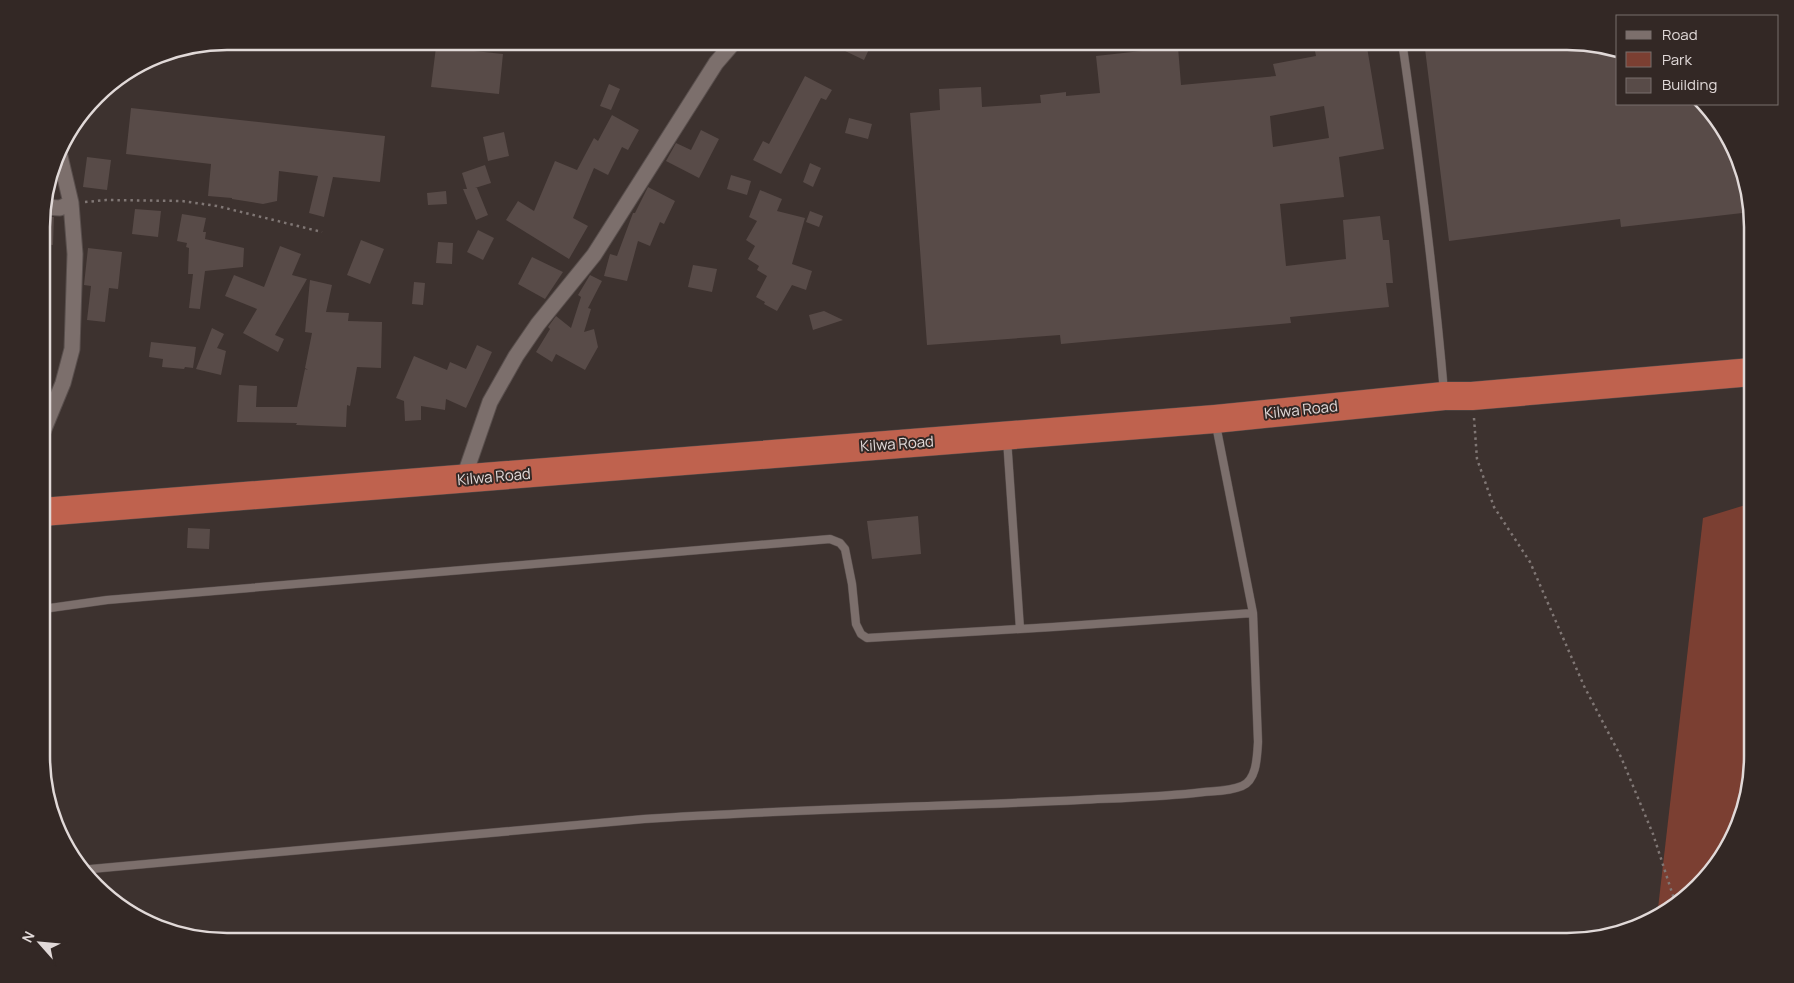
<svg xmlns="http://www.w3.org/2000/svg" width="1794" height="983" viewBox="0 0 1794 983" font-family="Manrope,sans-serif">
	<style>
		.green { fill: #7b3f32 }
		.building { fill: #584b48; fill-rule: evenodd }
		.lines { fill: none; stroke-linecap: round; stroke-linejoin: round }
		.lane-casing { stroke: #594f4d; stroke-width: 9 }
		.street-casing { stroke: #594f4d; stroke-width: 17 }
		.highway-casing { stroke: #594f4d; stroke-width: 29 }
		.path { stroke: #807775; stroke-width: 2.5; stroke-dasharray: 2.5 4; stroke-linecap: butt }
		.lane { stroke: #7c6f6c; stroke-width: 8 }
		.street { stroke: #7c6f6c; stroke-width: 15 }
		.highway { stroke: #bf624e; stroke-width: 28 }
		.labels { text-anchor: middle; stroke-width: 4; stroke-linejoin: round; paint-order: stroke }
		.street-label { font-size: 15px; fill: #e1d9d8; stroke: #332825 }
		.rim { fill: none; stroke: #e1d9d8; stroke-width: 2.5 }
	</style>
	<rect width="100%" height="100%" fill="#3d322f"/>
	<!-- green -->
	<path class="green" d="M1752,503L1753,757L1734,839L1707,879L1670,911L1657,917L1703,518Z"/>
	<!-- building -->
	<path class="building" d="M847,41H873L864,60L843,50Z
		M1313,41H1366L1384,149L1339,157L1344,197L1280,204L1286,266L1346,259L1343,220L1380,216L1383,240H1389L1393,283H1386L1389,307L1290,317L1291,323L1061,344L1060,335L927,345L910,113L940,110L939,89L981,87L982,107L1041,103L1040,95L1066,92V96L1100,93L1096,56L1178,47L1181,85L1276,76L1273,64L1316,56ZM1324,106L1329,138L1273,147L1270,116Z
		M1424,41H1567L1618,53V104H1699L1721,123L1751,203V212L1621,227L1620,219L1449,241Z
		M436,47L503,54L499,94L431,87Z
		M805,76L832,90L826,100L821,98L781,174L753,160L763,141L769,144Z
		M609,84L620,89L611,110L600,106Z
		M131,108L385,136L380,182L333,177L324,217L309,213L318,176L279,171L277,201L263,204L232,199V198L208,196L211,164L126,154Z
		M612,115L639,130L628,150L622,147L608,175L594,168L573,218L588,226L569,259L506,220L518,201L534,211L555,161L577,170L594,138L598,141Z
		M849,118L872,124L868,139L845,133Z
		M701,130L719,139L699,178L666,161L676,143L691,150Z
		M504,132L509,156L488,161L483,137Z
		M87,157L111,160L107,190L83,187Z
		M810,163L821,168L813,187L803,182Z
		M485,165L491,183L475,188H477L488,215L476,220L463,189H467L462,173Z
		M731,175L751,181L747,195L727,189Z
		M648,187L675,201L664,224L660,222L650,246L638,241L627,281L604,276L610,254L617,256L633,213H635Z
		M760,190L782,199L777,211L805,218L792,264L812,271L806,290L792,285L777,311L764,304L765,302L756,297L767,276L757,270L759,266L748,259L755,246L746,240L757,221L749,217Z
		M446,191L447,204L428,205L427,193Z
		M135,209L161,211L158,237L132,234Z
		M810,211L823,216L819,227L806,222Z
		M182,214L206,218L203,232H206L205,239L244,248L243,267L205,271L200,309L189,308L193,274H188L189,248L186,247L187,243L177,241Z
		M42,216L54,217L53,245L42,244Z
		M478,230L494,238L483,260L467,252Z
		M361,240L384,249L370,284L347,275Z
		M438,242L453,243L452,264L436,263Z
		M280,246L301,254L292,275L307,279L275,335L284,339L278,352L243,333L257,309L225,296L234,275L264,287Z
		M88,248L122,252L118,289L109,288L105,322L87,320L91,286L84,285Z
		M532,257L563,272L545,299L518,284Z
		M693,265L717,269L712,292L688,287Z
		M590,275L602,281L588,308L591,309L584,332L594,329L598,347L585,370L556,354L552,362L536,352L550,329L548,327L556,316L571,328L581,297L578,295Z
		M310,280L332,285L326,312L349,313L348,321L382,322L381,368L357,367L350,406L347,405L346,427L296,425L297,423L237,422L239,385L257,386L256,407H297L305,369L308,370L305,368L312,333L305,332Z
		M414,282L425,283L423,305L412,304Z
		M824,311L843,320L813,330L809,315Z
		M212,328L224,334L217,348L226,351L221,375L196,369Z
		M151,342L196,347L193,368L185,367L184,369L162,367L163,359L149,357Z
		M477,345L492,352L466,408L446,399L445,410L421,406V420L405,421L404,401L396,398L414,356L447,370L450,362L466,369Z
		M918,516L921,554L872,559L867,521Z
		M188,528L210,529L209,549L187,548Z"/>
	<g class="lines">
		<defs>
			<path id="lane" d="M1402,41C1419,158 1434,274 1444,392
				M1007,439L1020,629
				M43,609L107,600L830,539L840,543L845,549L852,584L856,624L861,634L867,638L1053,627L1253,613
				M80,870L644,819C789,809 934,807 1080,800C1121,798 1163,797 1204,792C1216,791 1230,791 1242,786C1257,780 1257,756 1258,742L1253,613L1216,425"/>
			<path id="street" d="M44,207L60,208L71,203
				M42,434L63,383L72,349L75,254L71,203L59,152
				M463,480L490,402L516,356L538,324L594,255L716,63L735,41"/>
			<path id="highway" d="M42,512L1215,419L1444,396H1472L1752,372"/>
		</defs>
		<!-- lane casing -->
		<use href="#lane" class="lane-casing"/>
		<!-- street casing -->
		<use href="#street" class="street-casing"/>
		<!-- highway casing -->
		<use href="#highway" class="highway-casing"/>
		<!-- path -->
		<path class="path" d="M85,202L106,200L182,201L217,206L322,232
			M1474,418L1477,459L1494,507L1530,562L1584,686L1621,757L1653,834L1676,905"/>
		<!-- lane -->
		<use href="#lane" class="lane"/>
		<!-- street -->
		<use href="#street" class="street"/>
		<!-- highway -->
		<use href="#highway" class="highway"/>
	</g>
	<g class="labels">
		<!-- street labels -->
		<g class="street-label">
			<text transform="translate(1301 410) rotate(-6)" y="5">Kilwa Road</text>
			<text transform="translate(897 444) rotate(-4)" y="5">Kilwa Road</text>
			<text transform="translate(494 477) rotate(-5)" y="5">Kilwa Road</text>
		</g>
	</g>
	<!-- crop -->
	<path d="M0 0H1794V983H0ZM227 50H1567A177 177 0 0 1 1744 227V756A177 177 0 0 1 1567 933H227A177 177 0 0 1 50 756V227A177 177 0 0 1 227 50Z" fill="#332825" fill-rule="evenodd"/>
	<path class="rim" d="M227 50H1567A177 177 0 0 1 1744 227V756A177 177 0 0 1 1567 933H227A177 177 0 0 1 50 756V227A177 177 0 0 1 227 50Z"/>
	<!-- legend -->
	<rect x="1616" y="15" width="162" height="90" fill="#332825" stroke="#796f6d"/>
	<rect x="1626" y="31" width="25" height="8" fill="#7c6f6c" stroke="#796f6d"/>
	<text x="1662" y="40" font-size="15" fill="#e1d9d8">Road</text>
	<rect x="1626" y="52" width="25" height="15" fill="#7b3f32" stroke="#796f6d"/>
	<text x="1662" y="65" font-size="15" fill="#e1d9d8">Park</text>
	<rect x="1626" y="78" width="25" height="15" fill="#584b48" stroke="#796f6d"/>
	<text x="1662" y="90" font-size="15" fill="#e1d9d8">Building</text>
	<!-- north arrow -->
	<g transform="translate(40 943) rotate(297)" stroke="#332825" stroke-width="4" paint-order="stroke">
	<path d="M0-4L9 19L0 12L-9 19Z" fill="#e1d9d8"/>
	<text y="-8" font-size="14" font-weight="bold" text-anchor="middle" fill="#e1d9d8">N</text>
	</g>
</svg>
